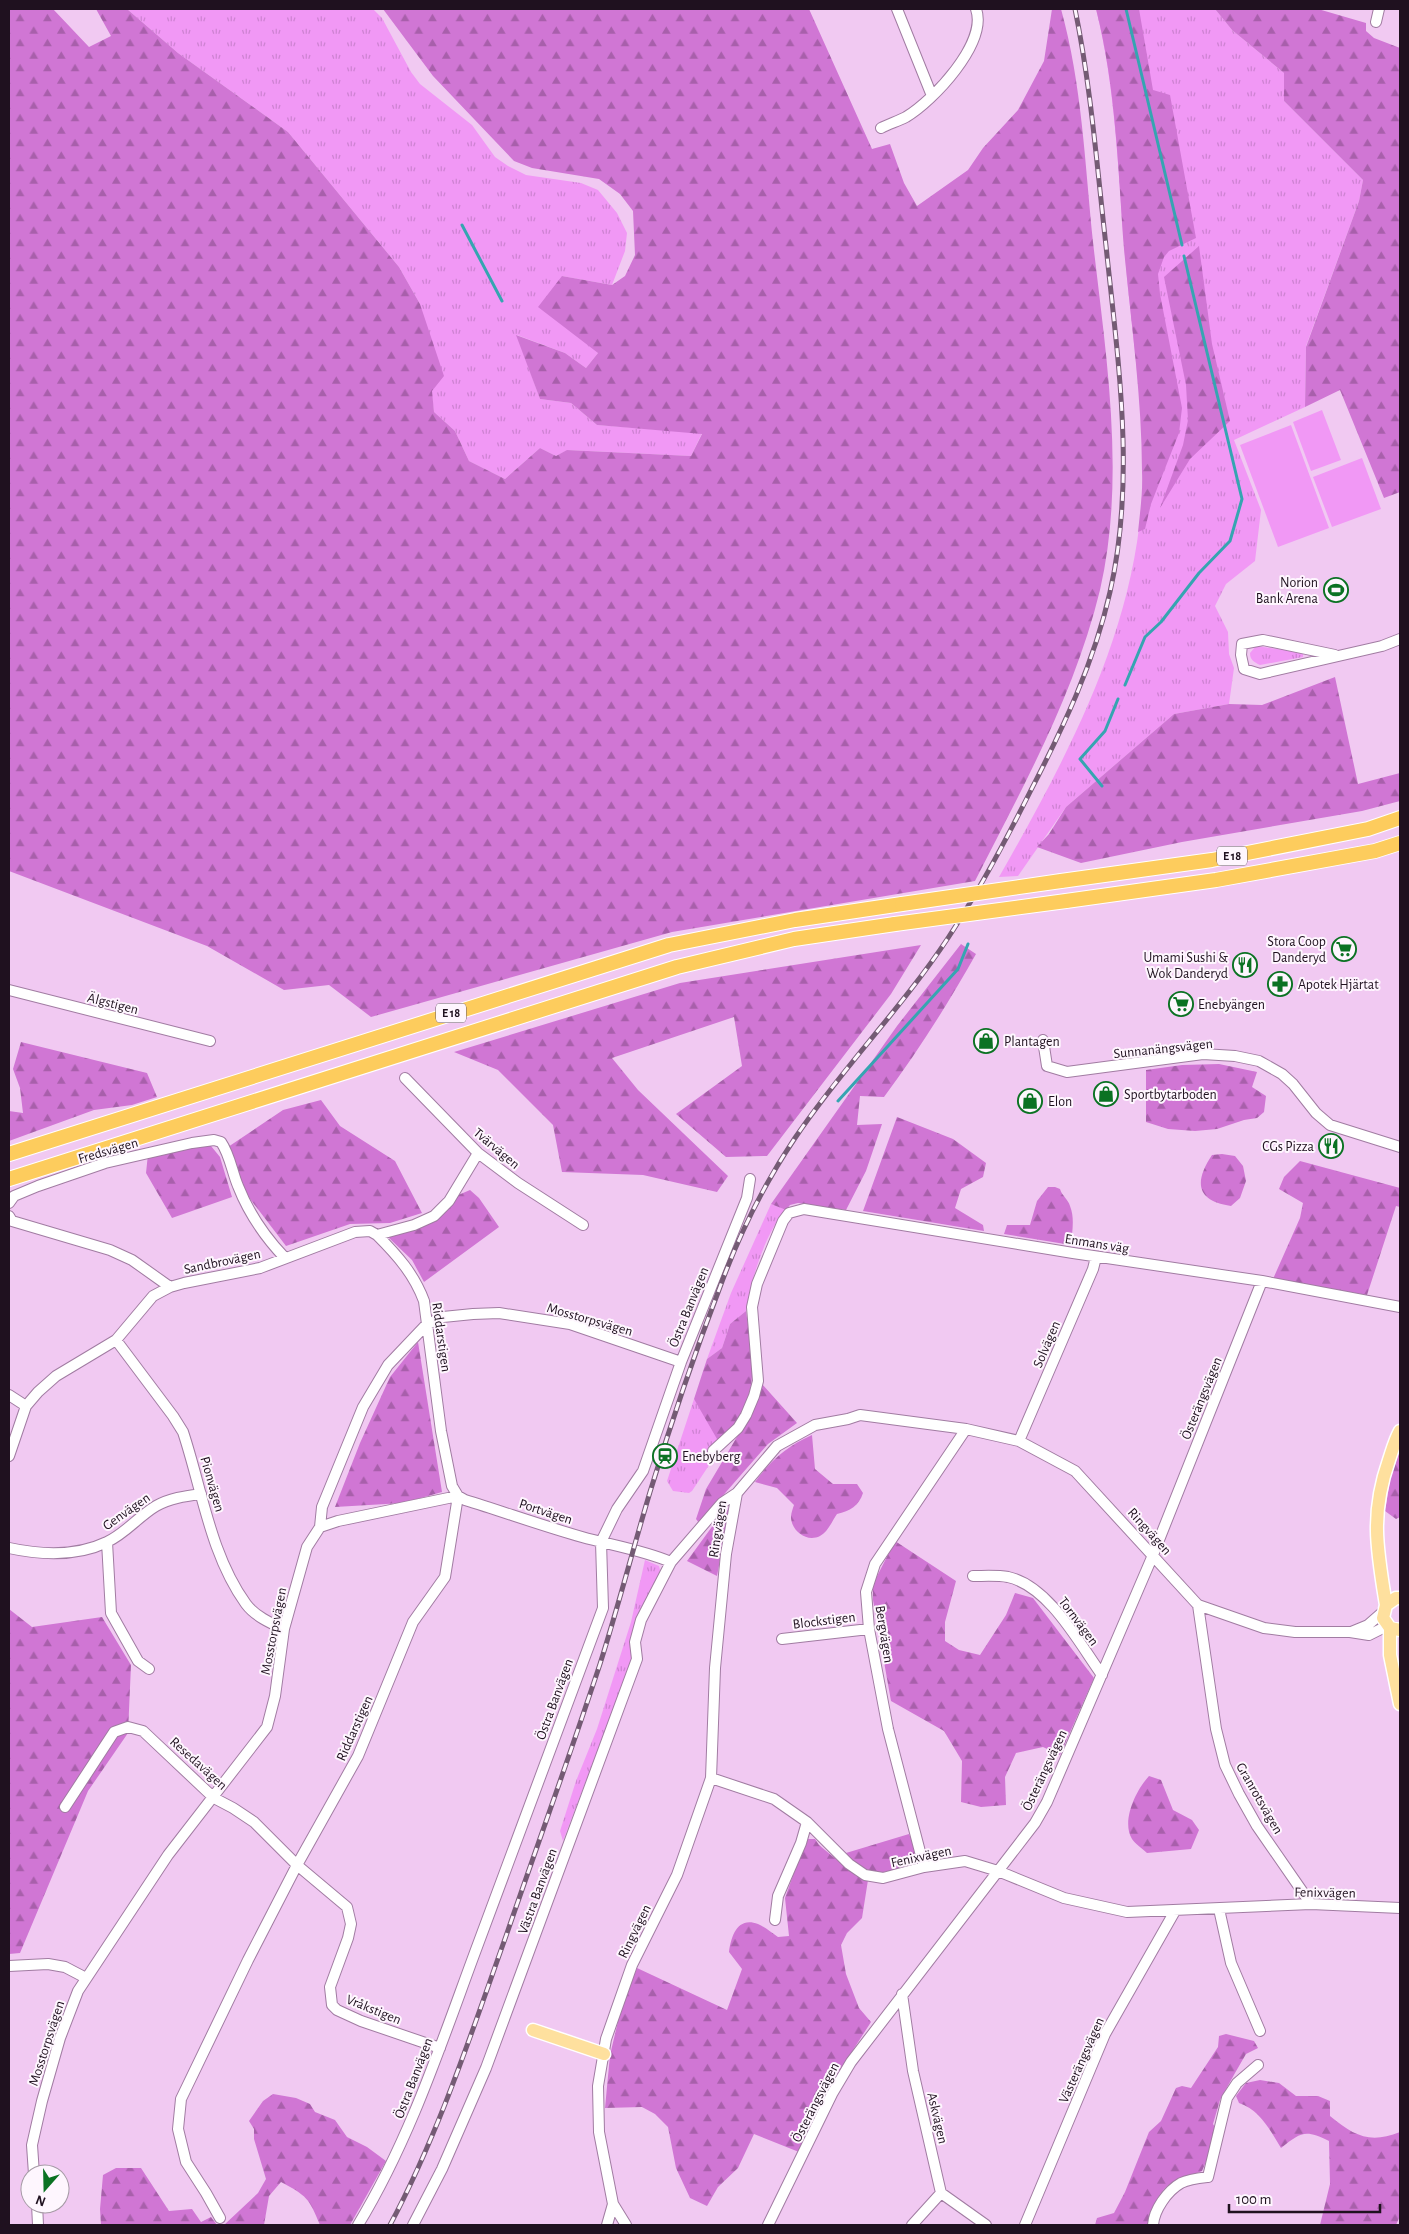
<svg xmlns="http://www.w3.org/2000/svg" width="1409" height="2234" viewBox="0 0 1409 2234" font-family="'Alegreya Sans',sans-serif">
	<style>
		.grass { fill: url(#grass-tufts) }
		.forest { fill: url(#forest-firs) }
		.garden { fill: #f198f5 }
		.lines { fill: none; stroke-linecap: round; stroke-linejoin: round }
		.stream { stroke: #35a5b1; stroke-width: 3 }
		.minor-casing { stroke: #a17ca2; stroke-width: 12 }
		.major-casing { stroke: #fff; stroke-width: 15 }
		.highway-casing { stroke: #fff; stroke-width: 16 }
		.minor { stroke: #fff; stroke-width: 10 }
		.major { stroke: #fee09e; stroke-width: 12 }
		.highway { stroke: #fdcc5d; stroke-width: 14 }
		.rail-casing { stroke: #745b74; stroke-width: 5 }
		.rail { stroke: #fef6fe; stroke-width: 3; stroke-dasharray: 9; stroke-linecap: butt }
		.highway-bridge-casing { stroke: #fff; stroke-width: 16; stroke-linecap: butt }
		.highway-bridge { stroke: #fdcc5d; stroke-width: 14 }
		.labels { text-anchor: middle; stroke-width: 4; stroke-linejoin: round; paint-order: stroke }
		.shield { fill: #fef6fe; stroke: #625662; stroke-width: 1 }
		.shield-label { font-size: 12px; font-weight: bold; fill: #1f111f }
		.poi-label { font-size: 14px; fill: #1f111f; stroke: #fef6fe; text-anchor: start }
		.street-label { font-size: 14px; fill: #1f111f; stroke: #fef6fe }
	</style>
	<defs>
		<pattern id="grass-tufts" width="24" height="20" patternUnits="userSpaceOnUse" patternTransform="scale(1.25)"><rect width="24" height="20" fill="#f198f5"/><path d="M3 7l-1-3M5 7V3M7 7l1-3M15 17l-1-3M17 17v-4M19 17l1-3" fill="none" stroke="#ce82d2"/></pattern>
		<pattern id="forest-firs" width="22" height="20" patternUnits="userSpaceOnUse" patternTransform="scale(1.25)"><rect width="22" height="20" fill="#d076d4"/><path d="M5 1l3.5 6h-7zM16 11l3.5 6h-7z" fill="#a85fab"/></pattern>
	</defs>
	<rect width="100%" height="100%" fill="#f1c9f2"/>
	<!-- grass -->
	<path class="grass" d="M127,9H373L382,18L411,72L420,84L472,125L495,157L508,166L526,175L581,183L598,190L617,213L627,233L625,251L612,285L562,276L598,353L586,368L565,353L517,335L540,399L571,403L597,425L702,433L691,456L568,450L556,456L540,448L505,479L469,461L455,431L434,412L420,304L399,267L288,132L178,53Z
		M1096,9H1215L1232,30L1284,73V101L1363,180L1359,201L1306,346L1305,407L1234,440L1261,510L1255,561L1226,584L1215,606L1228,632L1229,654L1234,668L1229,704L1174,714L1066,807L1018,876L999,877C1070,752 1141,621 1143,472C1143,400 1131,328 1125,256C1118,174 1116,89 1096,9Z
		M1256,646L1298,652L1303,654V657L1260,665C1254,662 1250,660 1250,653Z
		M771,1204L786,1210C766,1230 750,1283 746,1311L730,1324L722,1348L707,1359L731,1293Z
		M694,1399L725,1441L692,1491L689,1493L673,1491L667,1481Z
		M645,1560L659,1566L661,1574L659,1589L563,1841L560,1831L576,1781L597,1729L631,1622Z"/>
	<!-- forest -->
	<path class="forest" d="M9,9H53L89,47L111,36L96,9H127L178,53L288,132L399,267L420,304L444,376L432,391L434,412L455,431L469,461L505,479L540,448L556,456L567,450L691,456L702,434L597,425L571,403L540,399L516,335L565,353L586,368L598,353L538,307L562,276L612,285L625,276L635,255L633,211L620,194L599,179L532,168L514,161L433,76L383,9H809L872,149L890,144L904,183L917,206L968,170L983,148L1018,110L1044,61L1052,9H1061C1082,84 1085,165 1093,242C1106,356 1126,477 1100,590C1075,693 1023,787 975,881L672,932L371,1017L329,985L284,990L207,946L9,871Z
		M1096,9H1139L1153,90L1170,95L1196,238L1169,251L1164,257L1158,274L1160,294L1182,408L1179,433L1151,504L1145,529L1138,532C1140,512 1143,492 1142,472C1142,397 1131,323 1124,249C1118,169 1116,87 1096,9Z
		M1215,9H1318L1366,23V31L1374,38L1400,48V492L1384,498L1340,390L1305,407L1306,347L1359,201L1363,180L1284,101V73L1232,30Z
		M1199,246L1212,344L1230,421L1190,459L1160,508L1183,445L1188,420L1186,385L1164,277Z
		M1335,677L1358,784L1400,773V801L1362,811L1182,842L1081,863L1037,847L1049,834L1066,807L1174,714L1229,704L1262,705Z
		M961,944L976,954C948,1004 918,1051 884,1097L860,1096L857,1125L882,1124L866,1171L846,1210L798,1203L790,1205L786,1210L771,1204L897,1026Z
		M921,945L891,994L767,1156L726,1157L676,1114L742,1066L734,1017L612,1058L638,1090L728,1176L717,1192L643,1175L562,1172L553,1125L498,1070L454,1052L680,983Z
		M21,1042L147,1073L157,1097L132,1105L94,1110L9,1141V1111L23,1113L20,1088L13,1069Z
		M1219,1064L1257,1072L1252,1087L1266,1096L1264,1112L1257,1118L1244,1120L1217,1129L1195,1131L1168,1129L1146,1122V1070L1182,1065Z
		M321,1100L340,1126L395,1161L422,1213L390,1223L350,1224L286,1246L244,1191L228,1147L283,1110Z
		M897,1117L953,1139L986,1163L983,1177L961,1189L955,1208L983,1225L984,1231L863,1211Z
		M211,1146L220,1157L232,1197L172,1218L146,1173L148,1154L169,1149Z
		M1222,1154L1235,1156L1243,1166L1246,1181L1240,1198L1231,1206C1196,1201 1194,1182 1212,1155Z
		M1300,1161L1400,1188V1207L1396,1206L1367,1295L1273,1279L1300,1218L1303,1203L1279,1189L1284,1177Z
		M1048,1187H1055L1060,1189C1062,1196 1068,1199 1070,1206C1075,1218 1072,1232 1071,1245L1004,1234L1007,1225H1030L1037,1201Z
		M470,1190L479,1198L499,1227L424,1282L412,1260L389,1238L391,1234L426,1225L456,1196Z
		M746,1311C750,1340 758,1375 746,1403C740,1416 732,1428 725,1441L717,1439L694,1399L707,1359L722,1348L730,1324Z
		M418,1342L442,1492L403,1503L335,1507L360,1443L390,1377Z
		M762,1384L797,1423L768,1444L699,1523L696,1519L706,1489L750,1415Z
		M812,1435L815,1469L833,1484H857L863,1493C859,1506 850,1511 837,1514C832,1521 828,1532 820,1536C806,1543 791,1530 791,1517C791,1513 793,1508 794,1505L777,1488L755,1482C771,1460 787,1446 812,1435Z
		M1399,1452L1400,1517L1396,1519L1385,1511L1390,1480Z
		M730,1509L717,1576L687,1561L722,1513Z
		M895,1541L956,1581L945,1622V1641L959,1650L980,1655L1006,1615L1015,1593L1033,1598L1094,1678L1060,1755L1043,1747L1016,1753L1005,1777L1006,1805L981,1807L961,1802L962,1761L944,1731L891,1701L873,1600V1584Z
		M9,1609L32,1627L102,1617L131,1665L128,1733L88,1791L20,1953L9,1954Z
		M1149,1776L1161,1780L1173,1810L1192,1820L1199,1830L1191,1849L1147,1853C1142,1848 1135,1844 1132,1839C1121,1821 1136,1790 1149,1776Z
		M909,1834C914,1845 919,1855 912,1866C885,1873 867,1879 846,1853Z
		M808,1839H815L819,1845L856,1876L868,1880L862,1918L847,1933L841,1945L846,1974L859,2008L871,2022L844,2064L799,2152L754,2134L738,2168L718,2187L707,2206L690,2198L676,2168L668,2127L655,2114L642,2107L605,2108L610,2055L621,2009L637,1968L727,2010L742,1969L729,1952C731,1937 737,1916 758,1924C765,1927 772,1933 778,1937L789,1936L785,1898L803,1847Z
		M1226,2034L1254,2041L1258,2048L1246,2054L1235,2073L1220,2100L1213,2124L1216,2129L1209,2155L1202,2171C1193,2175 1181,2177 1173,2182C1159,2190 1150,2210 1148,2225H1095L1097,2218L1114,2213L1125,2192L1149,2132L1161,2121L1176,2088L1182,2086L1191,2088L1218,2047L1219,2036Z
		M1260,2080L1279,2083L1296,2096H1318L1330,2101V2116C1354,2136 1370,2144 1400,2132V2216L1396,2225H1320L1330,2184L1329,2141C1305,2129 1301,2132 1281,2148C1270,2130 1260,2110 1239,2103L1236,2096L1246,2083Z
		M273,2094L296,2098L310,2104L315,2112L335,2120L347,2137L367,2147L386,2161L350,2225H320C309,2198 307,2196 281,2182L269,2196L264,2225H224L258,2193L266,2179L254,2139V2129L249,2121L263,2101Z
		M116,2168H141L169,2211L192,2209L201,2222L211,2217L217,2225H101L100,2209L103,2175Z"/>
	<!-- garden -->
	<path class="garden" d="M1322,410L1341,460L1311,471L1293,422Z
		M1291,425L1329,528L1278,547L1240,445Z
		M1362,458L1381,509L1332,527L1313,477Z"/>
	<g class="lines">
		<!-- stream -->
		<path class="stream" d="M1126,9L1182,245
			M462,225L502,301
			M1125,685L1145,637L1161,622L1199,573L1230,541L1242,499L1184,256
			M1102,786L1080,759L1105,731L1118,699
			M838,1101L958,969L968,944"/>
		<defs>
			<path id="minor" d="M897,9L932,96
				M1376,22L1379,9
				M881,128C889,124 898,121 906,117C933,101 988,43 976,9
				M1335,655L1263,640L1242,644L1241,655L1244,669L1260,674L1382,646L1400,639
				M9,990L210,1041
				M1043,1040L1047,1066L1067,1072L1203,1054L1235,1056L1259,1061L1282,1074L1293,1084L1316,1113L1330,1125L1400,1147
				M405,1078L478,1153L518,1183L583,1225
				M9,1203L14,1196L38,1186L105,1163L192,1143L214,1140L221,1142C230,1155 232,1172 238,1186C249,1214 265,1237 285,1258
				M9,1216L12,1221L110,1250L132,1260L170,1287
				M116,1340L173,1416L183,1432C202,1489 210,1554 246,1604C255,1616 270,1623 284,1629
				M9,1395L26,1406
				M1019,1441L1093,1269L1096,1257
				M713,1451L738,1428L746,1415L754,1396L758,1381L752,1307L757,1284L783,1221L789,1213L804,1209L1073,1253L1262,1281L1400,1307
				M9,1456L26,1406L38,1392L56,1376L116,1340L153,1296L170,1287L184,1283L260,1268L355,1232L370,1231L377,1235L414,1225L434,1216L449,1201L478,1153
				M320,1527L338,1521L458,1496L465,1500C504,1512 543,1526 582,1537C611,1545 643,1550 671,1562L722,1503L737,1493
				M107,1542L111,1613L138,1661L149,1669
				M9,1548C41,1555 76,1557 107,1542C126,1533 139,1516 156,1506C170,1498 186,1496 201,1494
				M973,1576C984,1576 997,1575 1008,1577C1049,1586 1079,1643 1102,1675
				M1198,1605L1216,1729L1225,1765L1239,1794L1257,1826L1311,1904
				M1351,1632L1368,1625L1384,1611
				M782,1639L869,1629
				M711,1778L774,1799L807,1822L849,1864L865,1875L883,1878L924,1867L965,1861L998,1871L1064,1898L1127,1912L1311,1904L1400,1908
				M65,1807L114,1732L128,1727L143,1731L214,1798L233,1808L254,1822L297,1865L347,1907L351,1924L348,1938L330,1987L332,2005L337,2010L361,2021L440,2048
				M924,1867L888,1729L869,1629L866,1592L875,1564L966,1429
				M1219,1909L1231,1963L1260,2031
				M775,1920L778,1896L801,1843L807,1822
				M9,1966L48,1964L65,1967L86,1978
				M902,1994L913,2071L941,2193L986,2225
				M34,2174L32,2145L42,2101L60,2038L78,1991L168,1855L267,1727L275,1696L284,1629L307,1547L320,1527L322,1507L363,1407L388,1365L426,1325L443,1317L473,1314L499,1313L570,1324L681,1362
				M37,2204L38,2225
				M220,2218L206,2193L186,2162L178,2129L181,2099L248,1960L297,1865L358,1756L413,1622L445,1577L458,1496L452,1486L441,1431L424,1301C414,1274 397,1255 377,1235
				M358,2225C409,2141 440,2047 474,1955C517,1840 560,1724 603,1608L601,1542L617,1509L643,1471L681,1362L747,1198L750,1179
				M413,2225L442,2169L486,2068L637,1659L635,1642L641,1620L671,1562
				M607,2225L613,2204
				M626,2225L613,2204L599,2132L598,2086L606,2039L632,1965L677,1875L711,1778L715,1668L726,1554L737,1493L777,1446L815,1425L848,1419L860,1415L966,1429L1019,1441L1075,1471L1198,1605L1264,1628L1295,1632H1350L1369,1635L1387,1626
				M768,2225L832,2094L851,2062L1035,1823L1047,1802L1153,1555L1262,1281
				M912,2225L941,2193
				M1025,2225L1105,2034L1175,1911
				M1153,2225C1154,2210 1167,2191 1181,2183C1189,2179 1199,2178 1208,2177L1227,2098L1237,2083L1258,2065"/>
			<path id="major" d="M1400,1598H1396L1386,1605L1383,1618L1390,1628L1400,1630
				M1386,1605C1377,1550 1370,1514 1389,1460C1392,1451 1395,1440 1400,1431
				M1390,1628V1655L1400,1704
				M533,2030L604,2054"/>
			<path id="highway" d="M1061,881L1212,860L1368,829L1400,818
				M1066,901L1216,880L1375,851L1400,843
				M9,1154L669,945L795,920L902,904
				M9,1179L677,967L794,939L895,924"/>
		</defs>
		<!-- minor casing -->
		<use href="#minor" class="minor-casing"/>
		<!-- major casing -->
		<use href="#major" class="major-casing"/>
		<!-- highway casing -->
		<use href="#highway" class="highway-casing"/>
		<!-- minor -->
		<use href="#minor" class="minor"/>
		<!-- major -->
		<use href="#major" class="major"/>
		<!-- highway -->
		<use href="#highway" class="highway"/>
		<defs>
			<path id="rail" d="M390,2225C439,2133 471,2034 506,1936C537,1846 570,1755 600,1664C618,1607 633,1549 650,1492C671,1423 694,1355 720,1287C739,1235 764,1184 795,1138C842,1068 902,1008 948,938C979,891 1005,842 1030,792C1063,728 1094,663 1110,592C1136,478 1118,361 1106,246C1097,167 1091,87 1075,9"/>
		</defs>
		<!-- rail casing -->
		<use href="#rail" class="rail-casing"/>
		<!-- rail -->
		<use href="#rail" class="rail"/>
		<defs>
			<path id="highway-bridge" d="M902,904L1061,881
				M895,924L1066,901"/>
		</defs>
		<!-- highway-bridge casing -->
		<use href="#highway-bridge" class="highway-bridge-casing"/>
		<!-- highway-bridge -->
		<use href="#highway-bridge" class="highway-bridge"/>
	</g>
	<!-- icons -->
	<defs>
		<symbol id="stadium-ring" viewBox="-11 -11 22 22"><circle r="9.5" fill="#fef6fe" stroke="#0b7223" stroke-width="1.5"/><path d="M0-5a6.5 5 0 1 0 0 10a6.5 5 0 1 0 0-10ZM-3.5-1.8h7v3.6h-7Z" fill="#0b7223"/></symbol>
		<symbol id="supermarket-ring" viewBox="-11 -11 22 22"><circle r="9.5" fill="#fef6fe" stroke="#0b7223" stroke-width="1.5"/><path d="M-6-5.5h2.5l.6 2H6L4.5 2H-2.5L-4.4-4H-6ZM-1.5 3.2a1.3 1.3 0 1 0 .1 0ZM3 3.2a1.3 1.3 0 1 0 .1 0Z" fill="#0b7223"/></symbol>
		<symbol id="restaurant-ring" viewBox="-11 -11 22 22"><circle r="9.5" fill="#fef6fe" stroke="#0b7223" stroke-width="1.5"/><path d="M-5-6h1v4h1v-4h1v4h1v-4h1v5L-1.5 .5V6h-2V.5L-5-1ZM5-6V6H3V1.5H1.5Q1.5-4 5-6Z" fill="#0b7223"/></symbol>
		<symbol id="pharmacy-ring" viewBox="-11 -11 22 22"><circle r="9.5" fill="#fef6fe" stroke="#0b7223" stroke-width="1.5"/><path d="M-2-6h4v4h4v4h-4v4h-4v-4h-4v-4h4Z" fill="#0b7223"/></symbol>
		<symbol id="shop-ring" viewBox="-11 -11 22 22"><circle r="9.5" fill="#fef6fe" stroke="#0b7223" stroke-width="1.5"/><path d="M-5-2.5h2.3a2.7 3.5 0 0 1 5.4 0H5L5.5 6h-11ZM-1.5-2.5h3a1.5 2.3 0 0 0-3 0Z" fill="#0b7223"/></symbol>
		<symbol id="station-ring" viewBox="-11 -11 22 22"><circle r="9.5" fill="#fef6fe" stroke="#0b7223" stroke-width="1.5"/><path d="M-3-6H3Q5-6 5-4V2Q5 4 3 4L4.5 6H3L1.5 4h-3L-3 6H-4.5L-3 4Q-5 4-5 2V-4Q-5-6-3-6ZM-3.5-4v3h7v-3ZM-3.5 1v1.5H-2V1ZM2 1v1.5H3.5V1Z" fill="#0b7223"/></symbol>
	</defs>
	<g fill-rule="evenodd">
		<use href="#stadium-ring" x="1322" y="576" width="28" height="28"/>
		<use href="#supermarket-ring" x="1330" y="935" width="28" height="28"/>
		<use href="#restaurant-ring" x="1231" y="951" width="28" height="28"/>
		<use href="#pharmacy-ring" x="1266" y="970" width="28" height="28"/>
		<use href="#supermarket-ring" x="1167" y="990" width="28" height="28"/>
		<use href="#shop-ring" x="972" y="1027" width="28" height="28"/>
		<use href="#shop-ring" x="1092" y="1080" width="28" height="28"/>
		<use href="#shop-ring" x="1016" y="1087" width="28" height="28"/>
		<use href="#restaurant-ring" x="1317" y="1132" width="28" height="28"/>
		<use href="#station-ring" x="651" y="1442" width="28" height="28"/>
	</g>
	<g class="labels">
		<!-- shield labels -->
		<g class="shield">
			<rect x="1217" y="846.5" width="30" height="19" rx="4"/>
			<rect x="436" y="1003.5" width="30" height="19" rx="4"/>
		</g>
		<g class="shield-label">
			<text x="1232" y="860">E 18</text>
			<text x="451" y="1017">E 18</text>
		</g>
		<!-- poi labels -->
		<g class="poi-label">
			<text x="1318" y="587" text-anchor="end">Norion<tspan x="1318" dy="16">Bank Arena</tspan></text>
			<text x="1326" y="946" text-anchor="end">Stora Coop<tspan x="1326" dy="16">Danderyd</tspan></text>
			<text x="1228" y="962" text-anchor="end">Umami Sushi &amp;<tspan x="1228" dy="16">Wok Danderyd</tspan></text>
			<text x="1298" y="989">Apotek Hjärtat</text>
			<text x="1198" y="1009">Enebyängen</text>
			<text x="1004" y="1046">Plantagen</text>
			<text x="1124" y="1099">Sportbytarboden</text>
			<text x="1048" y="1106">Elon</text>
			<text x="1314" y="1151" text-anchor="end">CGs Pizza</text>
			<text x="682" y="1461">Enebyberg</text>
		</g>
		<!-- street labels -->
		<g class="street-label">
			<text transform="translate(113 1003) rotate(14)" y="5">Älgstigen</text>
			<text transform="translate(1163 1048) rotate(-6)" y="5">Sunnanängsvägen</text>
			<text transform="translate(497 1148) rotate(40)" y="5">Tvärvägen</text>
			<text transform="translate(108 1150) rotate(-16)" y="5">Fredsvägen</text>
			<text transform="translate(1097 1243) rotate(9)" y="5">Enmans väg</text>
			<text transform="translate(222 1261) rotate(-12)" y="5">Sandbrovägen</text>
			<text transform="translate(688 1307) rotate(-68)" y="5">Östra Banvägen</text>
			<text transform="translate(590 1319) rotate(16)" y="5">Mosstorpsvägen</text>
			<text transform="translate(442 1337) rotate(82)" y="5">Riddarstigen</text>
			<text transform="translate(1046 1344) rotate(-67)" y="5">Solvägen</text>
			<text transform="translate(1201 1398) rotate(-68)" y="5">Österängsvägen</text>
			<text transform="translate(213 1484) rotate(74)" y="5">Pionvägen</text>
			<text transform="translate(126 1511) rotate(-35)" y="5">Genvägen</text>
			<text transform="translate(546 1511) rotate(18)" y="5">Portvägen</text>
			<text transform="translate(717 1529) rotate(-81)" y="5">Ringvägen</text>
			<text transform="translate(1150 1531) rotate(48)" y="5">Ringvägen</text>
			<text transform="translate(824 1620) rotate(-7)" y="5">Blockstigen</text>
			<text transform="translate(1079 1621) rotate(53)" y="5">Tornvägen</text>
			<text transform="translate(273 1631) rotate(-79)" y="5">Mosstorpsvägen</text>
			<text transform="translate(885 1634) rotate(81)" y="5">Bergvägen</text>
			<text transform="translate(554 1699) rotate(-70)" y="5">Östra Banvägen</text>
			<text transform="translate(354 1728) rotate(-66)" y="5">Riddarstigen</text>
			<text transform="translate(199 1763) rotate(42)" y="5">Resedavägen</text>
			<text transform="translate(1044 1770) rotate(-65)" y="5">Österängsvägen</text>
			<text transform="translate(1260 1798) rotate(60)" y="5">Granrotsvägen</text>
			<text transform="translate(921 1856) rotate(-12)" y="5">Fenixvägen</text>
			<text transform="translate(537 1891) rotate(-70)" y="5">Västra Banvägen</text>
			<text transform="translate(1325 1892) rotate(1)" y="5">Fenixvägen</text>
			<text transform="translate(634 1931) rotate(-64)" y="5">Ringvägen</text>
			<text transform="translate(374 2009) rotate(22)" y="5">Vråkstigen</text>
			<text transform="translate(46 2043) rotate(-72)" y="5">Mosstorpsvägen</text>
			<text transform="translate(1081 2060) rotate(-66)" y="5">Västerängsvägen</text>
			<text transform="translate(413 2078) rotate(-69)" y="5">Östra Banvägen</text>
			<text transform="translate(815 2102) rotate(-63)" y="5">Österängsvägen</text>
			<text transform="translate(938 2118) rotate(77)" y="5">Askvägen</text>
		</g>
	</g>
	<!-- border -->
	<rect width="1409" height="2234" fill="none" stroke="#1f111f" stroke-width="20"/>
	<!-- north arrow -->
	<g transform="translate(45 2189) rotate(200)"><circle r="24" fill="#fef6fe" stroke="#a59aa5"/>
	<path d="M0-4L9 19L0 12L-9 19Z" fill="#0b7223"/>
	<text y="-8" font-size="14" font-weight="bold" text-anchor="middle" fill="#1f111f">N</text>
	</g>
	<!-- scale -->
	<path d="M1229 2204v8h151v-8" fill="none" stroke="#1f111f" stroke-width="2.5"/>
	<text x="1236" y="2204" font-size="15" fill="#1f111f" stroke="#fef6fe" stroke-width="4" paint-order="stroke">100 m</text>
</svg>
